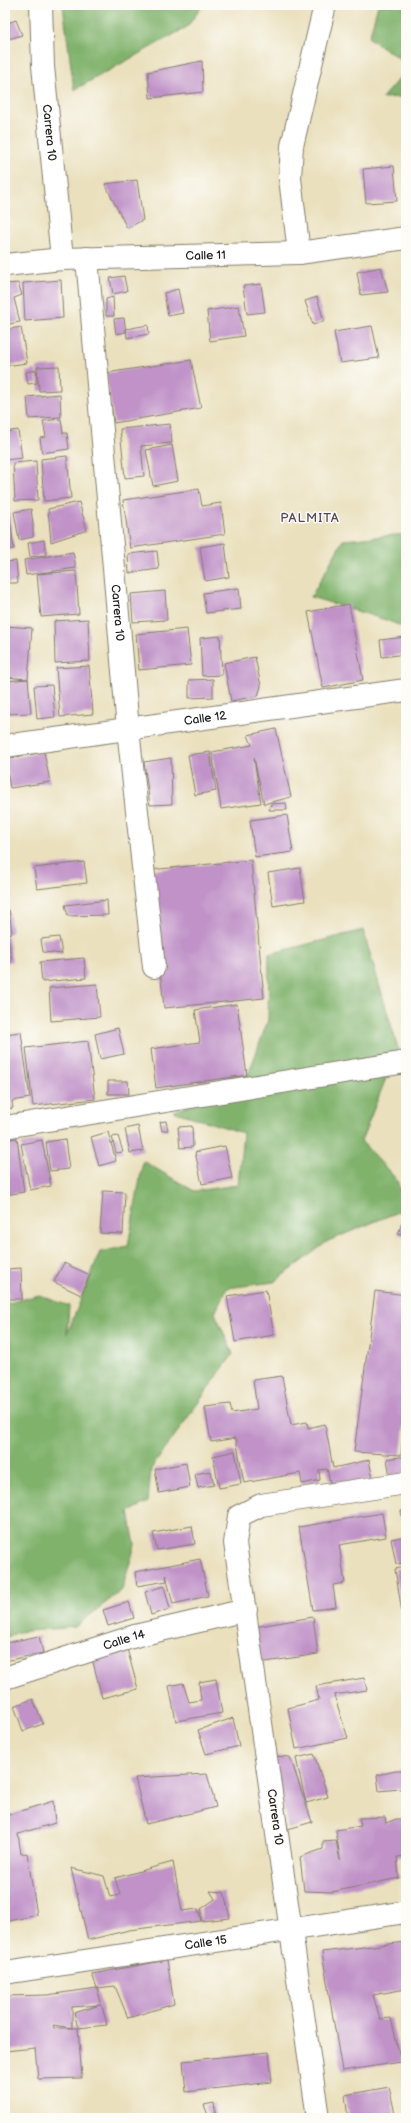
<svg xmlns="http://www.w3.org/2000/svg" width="411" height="2123" font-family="'Balsamiq Sans',sans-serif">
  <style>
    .forest { fill: #80b26c; stroke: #4e6744 }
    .building { fill: #c092c8 }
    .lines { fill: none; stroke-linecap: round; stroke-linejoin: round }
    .minor-casing { stroke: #837e6c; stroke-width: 24 }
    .minor { stroke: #fff; stroke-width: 22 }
    .labels { text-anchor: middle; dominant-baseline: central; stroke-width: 3; stroke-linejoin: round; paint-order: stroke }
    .street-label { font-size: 12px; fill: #1c1c1c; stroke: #fdfcf7 }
    .neighbourhood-label { font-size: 13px; letter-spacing: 1px; fill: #554558; stroke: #fdfcf7 }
  </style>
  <rect width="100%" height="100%" fill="#fdfcf7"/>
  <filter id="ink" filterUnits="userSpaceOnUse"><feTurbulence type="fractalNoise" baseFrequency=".025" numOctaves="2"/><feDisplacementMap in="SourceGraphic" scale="8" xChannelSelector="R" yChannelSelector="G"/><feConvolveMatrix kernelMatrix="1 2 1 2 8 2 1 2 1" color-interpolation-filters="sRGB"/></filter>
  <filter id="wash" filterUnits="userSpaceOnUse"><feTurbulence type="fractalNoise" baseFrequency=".012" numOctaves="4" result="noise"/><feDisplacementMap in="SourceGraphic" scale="16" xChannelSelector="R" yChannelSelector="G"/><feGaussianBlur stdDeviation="0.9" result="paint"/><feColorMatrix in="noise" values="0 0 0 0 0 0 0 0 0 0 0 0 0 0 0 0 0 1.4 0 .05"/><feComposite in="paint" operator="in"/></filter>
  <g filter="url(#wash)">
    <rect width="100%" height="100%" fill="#eae0bd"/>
    <path class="forest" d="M63,5H203L187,27L74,90Z
      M378,5H406V63L369,38Z
      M406,70V97L382,98Z
      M406,534V628L386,620L311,597L343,540Z
      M363,930L398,1048L361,1141L397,1180L405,1209L328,1241L274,1282L227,1288L215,1313L233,1354L151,1469L148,1502L129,1512L135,1545L122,1590L75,1627L18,1632L5,1638V1304L39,1295L69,1306L67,1334L100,1252L128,1246L143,1161L194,1191L238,1185L243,1133L173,1111L243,1089L268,1020L269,954Z"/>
    <g id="blocks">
      <path class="building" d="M16,20L22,35L5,40V24Z
        M202,61L203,92L150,98L148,72Z
        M394,166L397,201L366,203L363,169Z
        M137,180L143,220L127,228L105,184Z
        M381,267L388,292L361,295L357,272Z
        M124,276L127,291L113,294L110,278Z
        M61,280L63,318L25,321L23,283Z
        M18,283L22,295L14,298L20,322L5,325V284Z
        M261,284L265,312L247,314L243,286Z
        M178,289L183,313L168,316L164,293Z
        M113,297L114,316H106V299Z
        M317,297L324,321L313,325L305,301Z
        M239,306L244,336L210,341L207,311Z
        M124,318L126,332L116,334L114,319Z
        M148,325L149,334L127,338L126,329Z
        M372,326L379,358L340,363L334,332Z
        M21,327L27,363L5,366V330Z
        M191,360L201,408L114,423L106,373Z
        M59,366L60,390L39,391L37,367Z
        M36,370L37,383L28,384L26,372Z
        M60,394L61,417L29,419L27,397Z
        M61,419L63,433H67L69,449L42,453L40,438L46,437L43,421Z
        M170,424L172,443L141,446L144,476L125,478L120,429Z
        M18,430L22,458L5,460V432Z
        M172,445L178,481L153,486L146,450Z
        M67,456L71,498L44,501L41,459Z
        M36,461L38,500L15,501L13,463Z
        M199,489L202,506L221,503L225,534L130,548L123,500Z
        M79,502L87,530L51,542L48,509Z
        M31,509L33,524V537L19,540L14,512Z
        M5,511H9L14,549L5,550Z
        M44,540L46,555L30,557L28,543Z
        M225,543L229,577L205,581L200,547Z
        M157,551L159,569L129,573L128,554Z
        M73,552L76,568L26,575L24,560Z
        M16,561L18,583H5V562Z
        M76,571L79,614L41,617L37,574Z
        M239,588L241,609L206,613L203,593Z
        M165,591L167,620L133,622L131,594Z
        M349,604L363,680L323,688L308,612Z
        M88,619L90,661L55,663L54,621Z
        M5,626L32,628L28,679L5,677Z
        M187,629L191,665L139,670L136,634Z
        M220,636L222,675L202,676L200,638Z
        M406,637V654L382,657L380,640Z
        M255,657L261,686L258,696L231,701L224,663Z
        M89,666L93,714L60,717L56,668Z
        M28,679L31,713L5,714V681Z
        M213,679V697L189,698V680Z
        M52,685L55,717L37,719L34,686Z
        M276,729L291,797L264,804L254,758L261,803L221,809L212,752L252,745L248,735Z
        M44,752L50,782L10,788L5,759Z
        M210,752L216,791L195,795L188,755Z
        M171,758L172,804L150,805L144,762Z
        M286,803L287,810H269L271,804Z
        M287,815L293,852L255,857L250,820Z
        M251,860L264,998L164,1008L150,870Z
        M84,862L87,883L37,889L34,868Z
        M300,868L305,901L273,906L268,873Z
        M107,900L108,915L68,916L65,905Z
        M9,910L12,933L5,934V911Z
        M5,936H8L12,961L5,963Z
        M59,937L62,954L43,952L41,939Z
        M84,958L86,978L42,982L40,962Z
        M97,984L100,1017L51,1021L49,988Z
        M237,1004L247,1075L156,1088L151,1049L200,1042L195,1010Z
        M118,1028L124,1054L100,1059L95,1034Z
        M21,1032L30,1098L12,1101L13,1108L5,1110V1034Z
        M88,1041L95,1099L33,1106L26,1048Z
        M108,1081H128L129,1094H108Z
        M166,1121L168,1130L162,1131L160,1122Z
        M138,1126L143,1151L130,1153L125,1129Z
        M192,1126L193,1147L180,1148L178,1127Z
        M108,1132L116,1161L99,1166L91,1137Z
        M118,1136L123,1152L116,1153L112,1137Z
        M17,1138L24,1192L5,1195V1140Z
        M65,1139L69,1169L50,1171L46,1142Z
        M42,1140L51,1186L30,1190L21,1144Z
        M225,1146L232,1178L202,1184L195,1152Z
        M103,1191L125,1192L123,1234L100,1233Z
        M406,1211V1236L398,1234Z
        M64,1263L90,1275L81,1295L54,1282Z
        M21,1268L22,1299H8L7,1269Z
        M266,1290L274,1335L235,1342L227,1296Z
        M375,1291L406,1295V1408L401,1455L354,1452Z
        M282,1376L291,1425L307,1422L308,1428L325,1424L333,1468L369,1460L373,1479L331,1487L327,1469L319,1470L320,1480L302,1484L300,1473L244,1483L236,1438L211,1442L205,1407L230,1404L232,1413L257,1409L253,1380Z
        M235,1451L241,1484L219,1488L213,1456Z
        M406,1456V1474L390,1476L387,1459Z
        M186,1463L190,1487L159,1493L155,1469Z
        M211,1471L214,1485L198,1488L195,1474Z
        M406,1510V1536H405L401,1511Z
        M382,1513L386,1537L339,1545L345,1583L333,1585L336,1607L313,1610L299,1527Z
        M192,1526L195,1544L157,1550L153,1533Z
        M406,1536V1563L396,1564L391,1539Z
        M200,1559L208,1596L173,1604L166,1575L167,1581L137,1586L135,1572Z
        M406,1567V1631H405L395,1569Z
        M164,1586L170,1609L151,1615L145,1592Z
        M129,1602L134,1618L108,1626L103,1610Z
        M313,1617L318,1654L259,1663L254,1627Z
        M39,1636L43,1653L5,1661V1643Z
        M126,1645L138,1689L102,1698L91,1654Z
        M364,1678L367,1690L334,1695L348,1738L296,1749L288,1708L319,1700L316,1686Z
        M216,1679L222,1713L176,1721L169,1686L183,1683L189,1702L201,1700L199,1682Z
        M33,1699L43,1724L23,1731L14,1706Z
        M233,1718L239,1746L206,1754L198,1730Z
        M314,1754L328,1797L306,1803L296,1758Z
        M273,1756L290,1757L312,1822L288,1829Z
        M396,1771H406V1790L400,1789L379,1791L377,1775Z
        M207,1774L216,1807L146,1824L135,1778Z
        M53,1801L55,1823L18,1834L21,1854L27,1853L37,1915L5,1922V1816Z
        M385,1817L386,1823L396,1819H406V1856L397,1857L399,1878L332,1892L304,1891L300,1857L323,1849V1841L336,1840L340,1860L336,1830L361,1826L359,1818Z
        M173,1862L182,1911L198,1909L201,1921L129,1930L88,1940L71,1868L104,1876L110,1897L120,1895L115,1878Z
        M210,1891L224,1892L230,1918L201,1921V1909L215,1899Z
        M406,1942V1989L373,1995L380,2019L391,2018L401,2062L342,2071L322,1952Z
        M167,1960L174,2004L128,2018L115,1986L97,1988L92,1974Z
        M97,1988L107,2025L78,2028L74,2013L100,2005L72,2007V2028L53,2025L54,2028H78L82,2078L38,2079L35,2048L5,2051V1996L47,1995Z
        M269,2052L272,2082L186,2092L183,2061Z
        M389,2087L396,2118H348L345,2095Z
        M214,2103L216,2118H197L208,2115L204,2105Z"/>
    </g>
  </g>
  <g filter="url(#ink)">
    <use href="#blocks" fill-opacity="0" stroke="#837e6c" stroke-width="1"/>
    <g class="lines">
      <defs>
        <g id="minor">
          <path id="s1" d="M41,5L43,66L62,259"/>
          <path d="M299,253L290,178L292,146L325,5"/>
          <path id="s2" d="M87,258L128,729L154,967"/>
          <path id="s3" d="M5,265L62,259L299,253L406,238"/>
          <path id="s4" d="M5,746L406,690"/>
          <path d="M5,1127L406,1062"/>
          <path id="s5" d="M5,1678L135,1636L246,1610"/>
          <path id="s6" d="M5,1973L406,1912"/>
          <path d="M318,2118L235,1543L239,1516L261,1505L406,1483"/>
        </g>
      </defs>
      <use href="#minor" class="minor-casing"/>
      <use href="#minor" class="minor"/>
    </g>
  </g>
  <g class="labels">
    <g class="street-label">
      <text stroke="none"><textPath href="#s1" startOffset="128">Carrera 10</textPath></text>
      <text stroke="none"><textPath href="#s3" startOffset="201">Calle 11</textPath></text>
      <text stroke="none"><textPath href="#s2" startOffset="356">Carrera 10</textPath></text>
      <text stroke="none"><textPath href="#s4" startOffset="202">Calle 12</textPath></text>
      <text stroke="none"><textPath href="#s5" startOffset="125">Calle 14</textPath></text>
      <text transform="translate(275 1817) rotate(82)">Carrera 10</text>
      <text stroke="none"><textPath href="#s6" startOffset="203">Calle 15</textPath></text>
    </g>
    <g class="neighbourhood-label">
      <text x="310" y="518">PALMITA</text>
    </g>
  </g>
  <rect width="411" height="2123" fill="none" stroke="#fdfcf7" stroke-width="20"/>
</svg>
